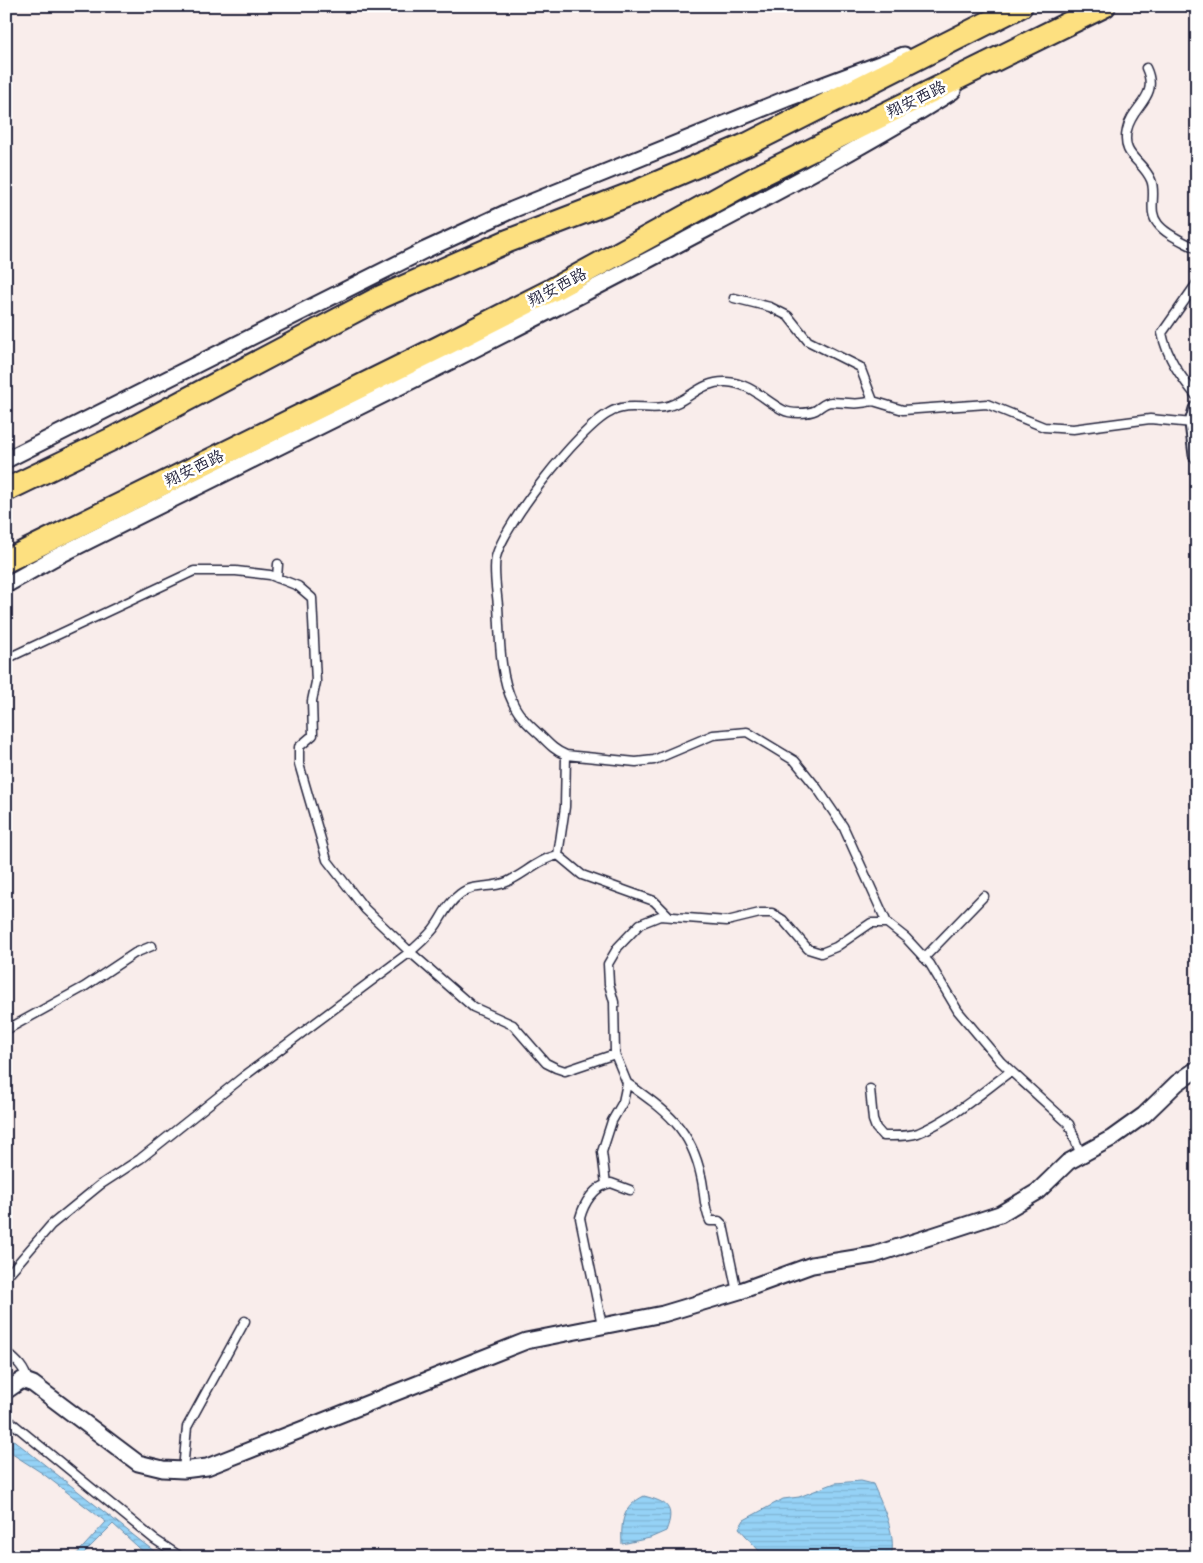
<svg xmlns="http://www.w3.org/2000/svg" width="1203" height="1563" font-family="Sriracha,'LXGW WenKai TC',sans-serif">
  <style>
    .water { fill: url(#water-rules); stroke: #678cab }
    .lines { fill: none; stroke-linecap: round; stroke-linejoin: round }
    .lane-casing { stroke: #22223b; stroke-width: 11 }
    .street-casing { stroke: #22223b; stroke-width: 19 }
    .primary-casing { stroke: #22223b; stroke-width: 26 }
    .lane { stroke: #fff; stroke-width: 8 }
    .street { stroke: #fff; stroke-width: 15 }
    .primary { stroke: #fde080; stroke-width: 22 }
    .labels { text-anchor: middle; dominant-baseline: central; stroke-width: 5; stroke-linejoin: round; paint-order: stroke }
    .street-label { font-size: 16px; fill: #22223b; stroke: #fff }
  </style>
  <defs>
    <pattern id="water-rules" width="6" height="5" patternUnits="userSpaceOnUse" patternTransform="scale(1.25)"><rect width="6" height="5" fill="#95d2f6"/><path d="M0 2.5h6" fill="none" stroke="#80b4d4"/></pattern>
  </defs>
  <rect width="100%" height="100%" fill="#f9edeb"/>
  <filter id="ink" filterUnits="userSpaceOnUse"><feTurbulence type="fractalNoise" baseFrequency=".02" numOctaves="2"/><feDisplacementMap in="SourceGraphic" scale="10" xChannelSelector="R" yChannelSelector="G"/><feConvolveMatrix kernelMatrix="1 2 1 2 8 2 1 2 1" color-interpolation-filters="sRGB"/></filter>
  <g filter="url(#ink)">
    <path class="water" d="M6,1434L142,1542L162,1557H149L113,1524L80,1557H74L106,1522L42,1473L6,1450Z
      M861,1481L873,1484C882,1505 897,1534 891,1557H771L761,1553L739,1528L744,1520L783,1499L799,1497L835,1483Z
      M644,1496C666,1502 676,1506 666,1531L650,1538L622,1544C621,1522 622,1507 644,1496Z"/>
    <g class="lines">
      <defs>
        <path id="lane" d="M1146,68C1160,98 1132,105 1127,130C1121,157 1142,159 1151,180C1157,194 1147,211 1158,224C1166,235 1185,242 1197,249
          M1197,283L1162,333C1167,358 1181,377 1197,397
          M734,298L770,307L788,316L808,341L860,367L873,401L903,410L987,404L1044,427L1073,429L1150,419L1193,423
          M873,401C858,405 847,403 832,402C825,402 822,406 816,410C808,414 790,414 783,410C763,399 750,383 726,382C699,381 688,403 664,407C645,410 627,402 609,413C579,429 504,524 496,557C493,572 497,592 498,606C500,637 499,675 513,703C519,716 530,726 540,735C548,743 555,751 566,755L636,762L654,760L713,735L747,732L795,761L817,788L843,826L887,923
          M277,578L278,564
          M6,659L194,571H236L270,575L298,586L312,598L316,682L312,701L313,735L299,747V764L327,860L365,909L410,952L473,1007L513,1025L546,1063L556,1068L565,1071L615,1054
          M558,855L565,807L566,755
          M924,958L984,896
          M6,1030L84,987L135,953L152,946
          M627,1083C665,1110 691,1128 701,1176C705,1191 703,1206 710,1221H719L723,1225L737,1292
          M870,1089L873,1120L876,1128L883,1136C894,1136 907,1137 918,1133C952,1119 982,1092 1011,1071
          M606,1184L602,1152L612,1121L623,1102L627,1083L615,1054L614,1002L609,984L608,964L618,947L640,924L660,916L727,921L760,913H772L783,920L808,949L821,953L836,947L871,923H887L906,938L930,964L958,1011L1001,1062L1069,1124L1081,1155
          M6,1277L51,1225L100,1185L140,1159L243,1077L410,952C420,943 430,935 437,924C444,913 449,902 460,894C472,884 490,888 504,883C523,876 536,860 558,855L582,875L654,901L669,916
          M602,1325L580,1218C584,1203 594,1186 611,1183L630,1190
          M6,1352C17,1361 25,1368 28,1382
          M6,1418L154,1539L181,1557
          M183,1470L187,1427L245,1321"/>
        <path id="street" d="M1197,409L1193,423L1197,455
          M6,460L425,250L512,210L786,99L904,55
          M6,585L54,558C264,453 475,352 682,242C773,194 866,146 953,91
          M6,1391L22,1380L33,1384L138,1463L163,1469L183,1470L207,1467L526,1341L663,1314L743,1290L812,1265L874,1255L1000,1214L1037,1192L1068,1162L1112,1138L1144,1115L1177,1083L1197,1069"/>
        <path id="primary" d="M6,490L112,439L381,297L508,241L636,192L748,144L1021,6
          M6,561L440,347L552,290L759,176L1104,6"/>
      </defs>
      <use href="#lane" class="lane-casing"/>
      <use href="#street" class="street-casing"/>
      <use href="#primary" class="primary-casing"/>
      <use href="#lane" class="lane"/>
      <use href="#street" class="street"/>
      <use href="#primary" class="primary"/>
    </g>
  </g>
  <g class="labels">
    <g class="street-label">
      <text transform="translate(916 99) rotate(-26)">翔安西路</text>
      <text transform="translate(557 287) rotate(-28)">翔安西路</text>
      <text transform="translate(194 468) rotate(-26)">翔安西路</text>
    </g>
  </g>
  <rect width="1203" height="1563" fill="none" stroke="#fff" stroke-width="25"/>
  <rect x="12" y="12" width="1178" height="1538" fill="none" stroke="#22223b" stroke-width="2" filter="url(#ink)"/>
</svg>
